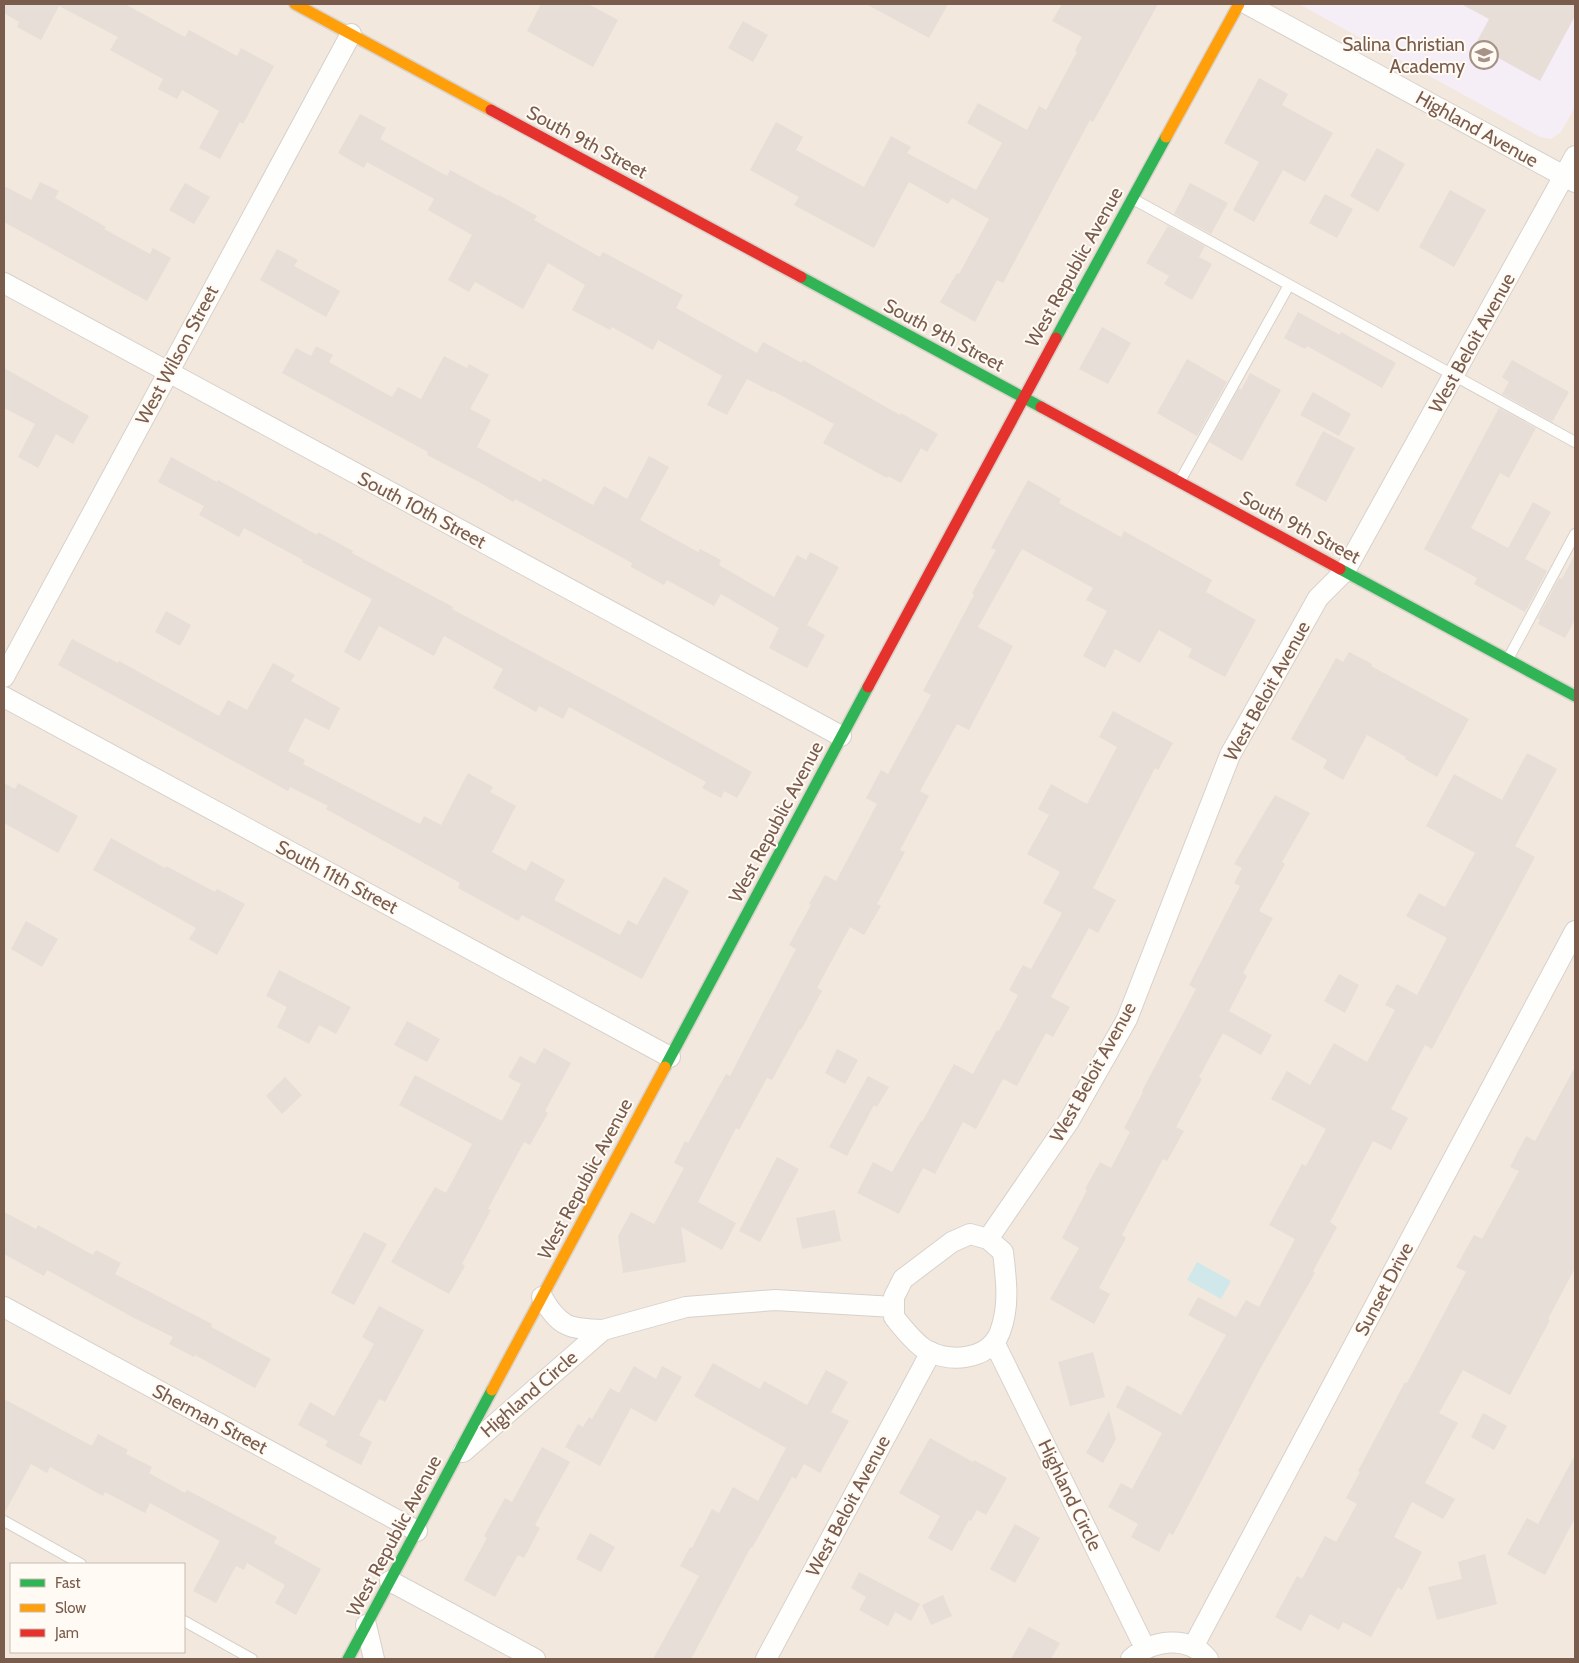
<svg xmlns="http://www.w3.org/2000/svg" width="1579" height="1663" font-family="Cabin,sans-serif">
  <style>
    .residential { fill: #f2e8de; fill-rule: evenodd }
    .education { fill: #f6eef6 }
    .water { fill: #d0e8ea }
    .building { fill: #e6ded7 }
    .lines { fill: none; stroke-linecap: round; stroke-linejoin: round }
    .lane-casing { stroke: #d7d1cb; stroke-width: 12 }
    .street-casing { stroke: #d7d1cb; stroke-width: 22 }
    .fast-casing { stroke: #d9d2cb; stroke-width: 14 }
    .slow-casing { stroke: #d9d2cb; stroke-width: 14 }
    .jam-casing { stroke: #d9d2cb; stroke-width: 14 }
    .lane { stroke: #fefefd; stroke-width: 10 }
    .street { stroke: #fefefd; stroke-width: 20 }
    .fast { stroke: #30b455; stroke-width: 11 }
    .slow { stroke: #ff9f0a; stroke-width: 11 }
    .jam { stroke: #e5322d; stroke-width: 11 }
    .labels { text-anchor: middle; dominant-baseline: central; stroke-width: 4; stroke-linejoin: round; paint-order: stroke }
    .poi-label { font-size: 19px; fill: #7a5c4d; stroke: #fffaf3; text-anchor: end }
    .street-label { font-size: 19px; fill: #7a5c4d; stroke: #fffaf3 }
  </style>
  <rect width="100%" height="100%" fill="#f9f5f0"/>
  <path class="residential" d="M4,4H1575V1659H4ZM11,1564H184V1652H11Z"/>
  <path class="education" d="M1299,4H1575V107L1561,132L1551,139L1540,137Z"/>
  <path class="water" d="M1197,1262L1231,1281L1221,1299L1187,1280Z"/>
  <path class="building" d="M4,4H125L185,37L189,30L237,56L241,48L274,66L243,124L240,122L220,159L199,148L219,111L182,90L177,99L158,89L163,79L110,50L118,37L59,6L41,40L17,27L19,22L4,13Z
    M541,4H588L618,20L593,67L527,31Z
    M866,4H948L929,38Z
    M1062,4H1158L1093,122L1090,120L1003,283L997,280L975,322L940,302L957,273L959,274L989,219L952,198L948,204L909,182L874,248L794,205L799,197L750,170L776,122L803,137L796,150L864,187L891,136L911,147L907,153L976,190L1002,143L967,123L978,103L1027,130L1039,106L1046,110L1077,52L1075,50L1082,37L1052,21Z
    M1461,4H1575V16L1540,81L1475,45L1489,19Z
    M743,21L768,35L753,62L728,48Z
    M1259,78L1288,94L1282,105L1333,133L1305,182L1283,170L1254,222L1233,210L1259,162L1224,143Z
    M360,114L386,128L380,139L447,176L450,170L498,196L499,195L537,216L534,220L600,257L603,252L683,295L676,308L757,353L763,342L802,363L803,360L900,415L901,413L938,434L927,452L921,448L901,483L888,476L887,478L823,443L834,424L773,391L772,392L747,379L727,415L707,405L722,376L658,340L653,350L612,327L610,330L572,310L585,285L548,263L523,309L475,282L469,292L448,280L472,235L428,210L434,199L367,162L364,168L338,153Z
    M1377,148L1405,164L1378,212L1350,196Z
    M40,182L59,191L55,198L106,227L104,229L150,254L153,248L171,258L147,301L4,222V186L31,200Z
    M185,183L210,197L194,224L169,210Z
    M1190,183L1228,203L1211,234L1174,214Z
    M1450,190L1486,210L1454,267L1419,247Z
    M1325,194L1353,209L1337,238L1309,223Z
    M1168,226L1205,246L1199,257L1212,264L1192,300L1164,284L1169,276L1146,263Z
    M277,249L298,260L294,266L340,291L326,317L260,280Z
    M1298,312L1340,335L1341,332L1396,363L1382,388L1307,346L1305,349L1284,338Z
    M1102,327L1131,343L1108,384L1079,369Z
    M316,346L333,355L329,362L392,397L398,387L421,399L444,356L467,368L469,364L489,375L470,409L491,420L477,447L541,482L543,478L593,505L604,486L627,499L649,456L669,467L640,520L698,552L700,549L721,560L719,565L774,597L797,555L806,560L810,552L839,567L807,625L825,635L807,668L769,648L779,628L721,594L714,606L667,580L664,585L631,567L632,563L515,499L513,502L483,484L427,455L428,452L282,373L296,348L311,356Z
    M1187,359L1227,382L1197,436L1157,413Z
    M1512,360L1569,392L1552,422L1502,394L1509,382L1502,377Z
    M4,368L89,416L73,444L56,434L38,468L18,457L35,424L4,408Z
    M1250,373L1281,390L1242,461L1209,442L1239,388L1241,390Z
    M1313,392L1351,414L1339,436L1300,415Z
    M1499,408L1536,428L1509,478L1500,473L1471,528L1508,548L1533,502L1551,512L1525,559L1547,571L1525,612L1474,584L1477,578L1424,549Z
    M1323,431L1355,448L1326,502L1295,485Z
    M171,457L217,482L218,480L317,535L318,532L353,551L352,553L453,607L452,609L626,702L752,772L737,798L724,791L721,798L702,788L706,782L569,707L563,719L539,706L536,712L493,688L503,669L444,636L434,656L379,626L360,661L344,652L372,599L302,562L303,560L244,528L239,537L199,515L204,506L158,482Z
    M1028,480L1061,499L1059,503L1121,537L1124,531L1212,580L1206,592L1256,620L1225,677L1188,657L1192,649L1159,630L1140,663L1115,649L1105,668L1083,656L1107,611L1086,600L1093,588L1022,549L978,627L1013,646L969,730L957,724L920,791L929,796L900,850L905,852L877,904L881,906L864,935L850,927L817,988L822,991L801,1030L800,1029L772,1080L767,1078L739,1130L736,1128L698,1202L736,1223L722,1250L681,1227L686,1262L623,1273L618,1236L631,1212L654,1224L684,1168L674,1163L685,1141L688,1143L726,1074L730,1076L764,1010L796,949L789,945L811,905L809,904L825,875L836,881L877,804L866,798L881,770L888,774L931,695L923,691L974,595L972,593L996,550L991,548Z
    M1575,554V620L1565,638L1538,624L1540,620L1538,618L1559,578L1562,579Z
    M166,611L191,625L180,646L155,632Z
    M72,639L118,663L119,661L219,716L228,700L247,710L273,663L295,675L291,681L340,708L329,730L305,718L288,751L305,760L303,764L420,824L424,816L441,825L468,773L493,787L490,792L516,806L492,852L526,871L531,861L565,880L554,900L620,935L628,920L637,925L664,877L689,891L642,979L522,915L518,921L458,888L460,883L326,809L328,806L290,787L288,791L58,665Z
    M1349,652L1372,664L1371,666L1469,719L1437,777L1405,759L1406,757L1367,735L1343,780L1323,768L1327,760L1291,739L1336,658L1343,662Z
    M1113,711L1173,743L1158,770L1155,768L1093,888L1116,900L1098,933L1089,928L1051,997L1070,1007L1053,1037L1046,1033L1017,1086L1003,1079L976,1129L963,1122L935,1174L923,1168L899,1214L857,1193L873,1162L892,1172L921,1121L922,1122L954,1064L973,1074L997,1030L999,1031L1018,995L1009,990L1023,965L1031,969L1062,913L1043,903L1060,872L1027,854L1049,815L1038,809L1051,784L1087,804L1117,747L1099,737Z
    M1527,753L1557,769L1515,846L1535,857L1432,1049L1425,1045L1391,1109L1408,1118L1391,1150L1373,1141L1330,1222L1337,1227L1313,1271L1315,1273L1260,1369L1173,1535L1169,1533L1159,1552L1131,1537L1138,1524L1108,1507L1121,1483L1132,1489L1162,1433L1116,1407L1127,1385L1181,1415L1226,1335L1188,1315L1198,1297L1236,1317L1246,1300L1259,1307L1295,1239L1269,1225L1302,1164L1306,1166L1326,1129L1271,1099L1287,1071L1310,1085L1334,1043L1367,1062L1395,1010L1385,1005L1397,984L1417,995L1447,938L1406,916L1419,893L1445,907L1475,853L1426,826L1454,774L1502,800Z
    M4,783L15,789L18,783L78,816L58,853L4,823Z
    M1275,795L1310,813L1282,862L1285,864L1259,911L1273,918L1243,973L1247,976L1229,1011L1272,1035L1261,1055L1223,1033L1199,1077L1202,1079L1176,1127L1184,1131L1167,1161L1163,1159L1122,1235L1126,1238L1099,1288L1110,1294L1094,1324L1050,1299L1079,1248L1062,1238L1087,1190L1085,1189L1100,1162L1111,1168L1130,1132L1124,1128L1143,1092L1142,1091L1196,989L1189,985L1240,886L1234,883L1242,868L1234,864Z
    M111,838L165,868L166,866L215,892L217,889L245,904L217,955L189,939L196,928L93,870Z
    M26,921L58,939L42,967L11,949Z
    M279,970L351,1007L336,1034L319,1025L309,1044L277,1027L287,1007L266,996Z
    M1339,974L1359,985L1345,1013L1324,1001Z
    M407,1021L440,1039L427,1062L394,1045Z
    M544,1048L571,1063L545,1111L548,1113L530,1145L524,1142L488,1209L491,1210L462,1264L465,1266L449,1294L391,1262L435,1187L446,1193L472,1144L399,1105L415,1075L502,1121L521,1084L508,1077L520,1056L535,1064Z
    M837,1049L858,1060L845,1084L825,1073Z
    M1575,1067V1268L1548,1319L1550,1320L1510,1395L1463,1370L1439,1413L1458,1423L1425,1483L1455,1499L1443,1519L1412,1502L1394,1537L1422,1552L1402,1590L1398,1587L1371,1637L1343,1622L1339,1630L1310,1614L1301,1631L1275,1617L1297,1576L1302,1579L1325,1536L1336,1542L1357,1504L1346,1498L1360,1472L1358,1471L1405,1382L1407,1383L1466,1272L1456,1267L1474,1235L1482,1239L1519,1171L1510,1167L1526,1136L1535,1141Z
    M868,1076L889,1087L877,1107L874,1105L847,1156L829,1147Z
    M285,1077L302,1095L282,1114L266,1096Z
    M777,1157L799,1169L760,1242L739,1231Z
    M835,1210L841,1241L802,1249L796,1218Z
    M4,1212L36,1229L38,1225L93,1255L96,1250L121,1263L115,1274L212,1324L211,1327L271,1359L255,1388L195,1355L194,1357L169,1344L173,1337L136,1319L47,1270L44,1276L4,1254Z
    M364,1232L387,1244L354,1305L331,1293Z
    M379,1306L424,1330L385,1402L379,1399L359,1435L372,1442L361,1465L325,1446L328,1441L298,1425L310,1402L334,1416L374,1344L362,1337Z
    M1093,1352L1105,1397L1070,1406L1058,1362Z
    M713,1363L760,1389L764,1381L807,1405L826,1370L848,1382L831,1412L849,1421L820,1473L804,1464L796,1479L792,1477L752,1548L751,1547L691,1659H653L699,1576L680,1566L690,1547L692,1548L712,1509L719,1513L733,1487L758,1501L786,1448L694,1396Z
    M634,1366L656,1379L662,1366L682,1377L656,1422L631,1408L600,1466L565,1447L578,1424L583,1427L589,1417L592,1419L610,1388L619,1393Z
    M4,1399L92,1446L98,1434L128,1450L126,1454L152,1467L149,1473L185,1493L187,1490L277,1537L274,1543L321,1569L296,1615L275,1603L285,1585L247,1563L244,1570L236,1566L216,1603L193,1591L220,1541L150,1503L145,1513L105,1492L103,1496L50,1467L47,1473L31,1464L4,1514Z
    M1109,1411L1116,1439L1103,1463L1086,1453Z
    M1483,1413L1507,1426L1494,1450L1471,1437Z
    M930,1438L973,1462L974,1460L1007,1478L986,1515L977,1510L971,1521L969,1520L952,1551L928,1538L940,1516L899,1493Z
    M542,1447L570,1462L535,1525L540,1528L524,1558L518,1555L495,1597L464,1580L487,1538L484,1536L505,1498L512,1502Z
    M1575,1455V1518L1545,1575L1507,1554L1527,1518L1538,1524Z
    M1015,1524L1040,1538L1015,1583L990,1569Z
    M590,1533L615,1547L601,1572L576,1559Z
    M1485,1554L1497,1604L1437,1620L1428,1587L1462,1579L1458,1562Z
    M859,1572L920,1604L911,1621L895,1612L888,1626L859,1610L866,1597L851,1588Z
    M943,1595L952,1616L931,1625L922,1605Z
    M1029,1627L1060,1643L1051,1659H1011Z"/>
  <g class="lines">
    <defs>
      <path id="lane" d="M1133,199L1575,442
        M1180,481L1289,285
        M1508,659L1575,534
        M4,1521L81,1564
        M184,1621L252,1659"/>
      <path id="street" d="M1247,4L1575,182
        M4,283L841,736
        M4,677L351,34
        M4,697L670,1057
        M970,1234L988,1239L1003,1252C1006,1278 1010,1306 1000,1332C989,1361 946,1364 923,1348C912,1340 903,1328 894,1317V1297L903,1279L952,1242Z
        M988,1239L1069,1121L1127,1019L1230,755L1318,598L1345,571L1575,156
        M542,1297C559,1327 569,1329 603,1330
        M4,1307L417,1531
        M994,1342L1145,1648
        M463,1452L603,1330L686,1307L775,1300L894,1307
        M390,1581L535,1659
        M366,1625L374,1659
        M1193,1647L1575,931
        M766,1659L931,1352
        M1131,1659C1152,1640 1188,1634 1208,1659"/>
      <path id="fast" d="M801,277L1041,407
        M1056,338L1166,137
        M1340,569L1575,696
        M665,1067L868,687
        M348,1659L492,1390"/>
      <path id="slow" d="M295,4L491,110
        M1166,137L1239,4
        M492,1390L665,1067"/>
      <path id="jam" d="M491,110L801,277
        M1041,407L1340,569
        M868,687L1056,338"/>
    </defs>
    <use href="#lane" class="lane-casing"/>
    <use href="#street" class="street-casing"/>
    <use href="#fast" class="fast-casing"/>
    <use href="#slow" class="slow-casing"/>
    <use href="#jam" class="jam-casing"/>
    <use href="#lane" class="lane"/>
    <use href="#street" class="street"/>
    <use href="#fast" class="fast"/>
    <use href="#slow" class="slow"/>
    <use href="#jam" class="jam"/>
  </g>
  <defs>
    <symbol id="school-ring" viewBox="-11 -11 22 22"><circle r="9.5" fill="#fffaf3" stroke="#a69286" stroke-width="1.5"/><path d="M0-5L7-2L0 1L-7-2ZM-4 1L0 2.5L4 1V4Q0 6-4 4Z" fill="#a69286"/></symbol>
  </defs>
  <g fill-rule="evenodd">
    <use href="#school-ring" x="1468" y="39" width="32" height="32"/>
  </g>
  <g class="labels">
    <g class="poi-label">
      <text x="1465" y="44">Salina Christian<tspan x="1465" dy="22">Academy</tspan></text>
    </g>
    <g class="street-label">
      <text transform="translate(1477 129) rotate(29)">Highland Avenue</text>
      <text transform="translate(587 142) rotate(28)">South 9th Street</text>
      <text transform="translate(1074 267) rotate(-61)">West Republic Avenue</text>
      <text transform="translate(944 335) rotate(28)">South 9th Street</text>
      <text transform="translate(1472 343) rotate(-61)">West Beloit Avenue</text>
      <text transform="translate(177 355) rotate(-62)">West Wilson Street</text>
      <text transform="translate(422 510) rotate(28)">South 10th Street</text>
      <text transform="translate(1300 527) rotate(28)">South 9th Street</text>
      <text transform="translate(1267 691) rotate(-61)">West Beloit Avenue</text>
      <text transform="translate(776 822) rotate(-62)">West Republic Avenue</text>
      <text transform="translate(337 877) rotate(28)">South 11th Street</text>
      <text transform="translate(1093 1072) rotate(-61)">West Beloit Avenue</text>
      <text transform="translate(585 1179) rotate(-62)">West Republic Avenue</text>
      <text transform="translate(1384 1289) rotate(-62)">Sunset Drive</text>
      <text transform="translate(529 1394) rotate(-41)">Highland Circle</text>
      <text transform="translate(210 1419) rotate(28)">Sherman Street</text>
      <text transform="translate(1070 1495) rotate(64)">Highland Circle</text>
      <text transform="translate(848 1506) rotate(-62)">West Beloit Avenue</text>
      <text transform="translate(394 1536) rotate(-62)">West Republic Avenue</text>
    </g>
  </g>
  <rect width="1579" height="1663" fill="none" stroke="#7a5c4d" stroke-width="10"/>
  <rect x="10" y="1563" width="175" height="90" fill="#fffaf3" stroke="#cabbb1"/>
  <rect x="20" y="1579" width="25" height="8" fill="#30b455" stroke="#cabbb1"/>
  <text x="55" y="1588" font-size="15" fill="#7a5c4d">Fast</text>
  <rect x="20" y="1604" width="25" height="8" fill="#ff9f0a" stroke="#cabbb1"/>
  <text x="55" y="1613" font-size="15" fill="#7a5c4d">Slow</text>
  <rect x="20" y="1629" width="25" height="8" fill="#e5322d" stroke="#cabbb1"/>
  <text x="55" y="1638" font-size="15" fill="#7a5c4d">Jam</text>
</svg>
